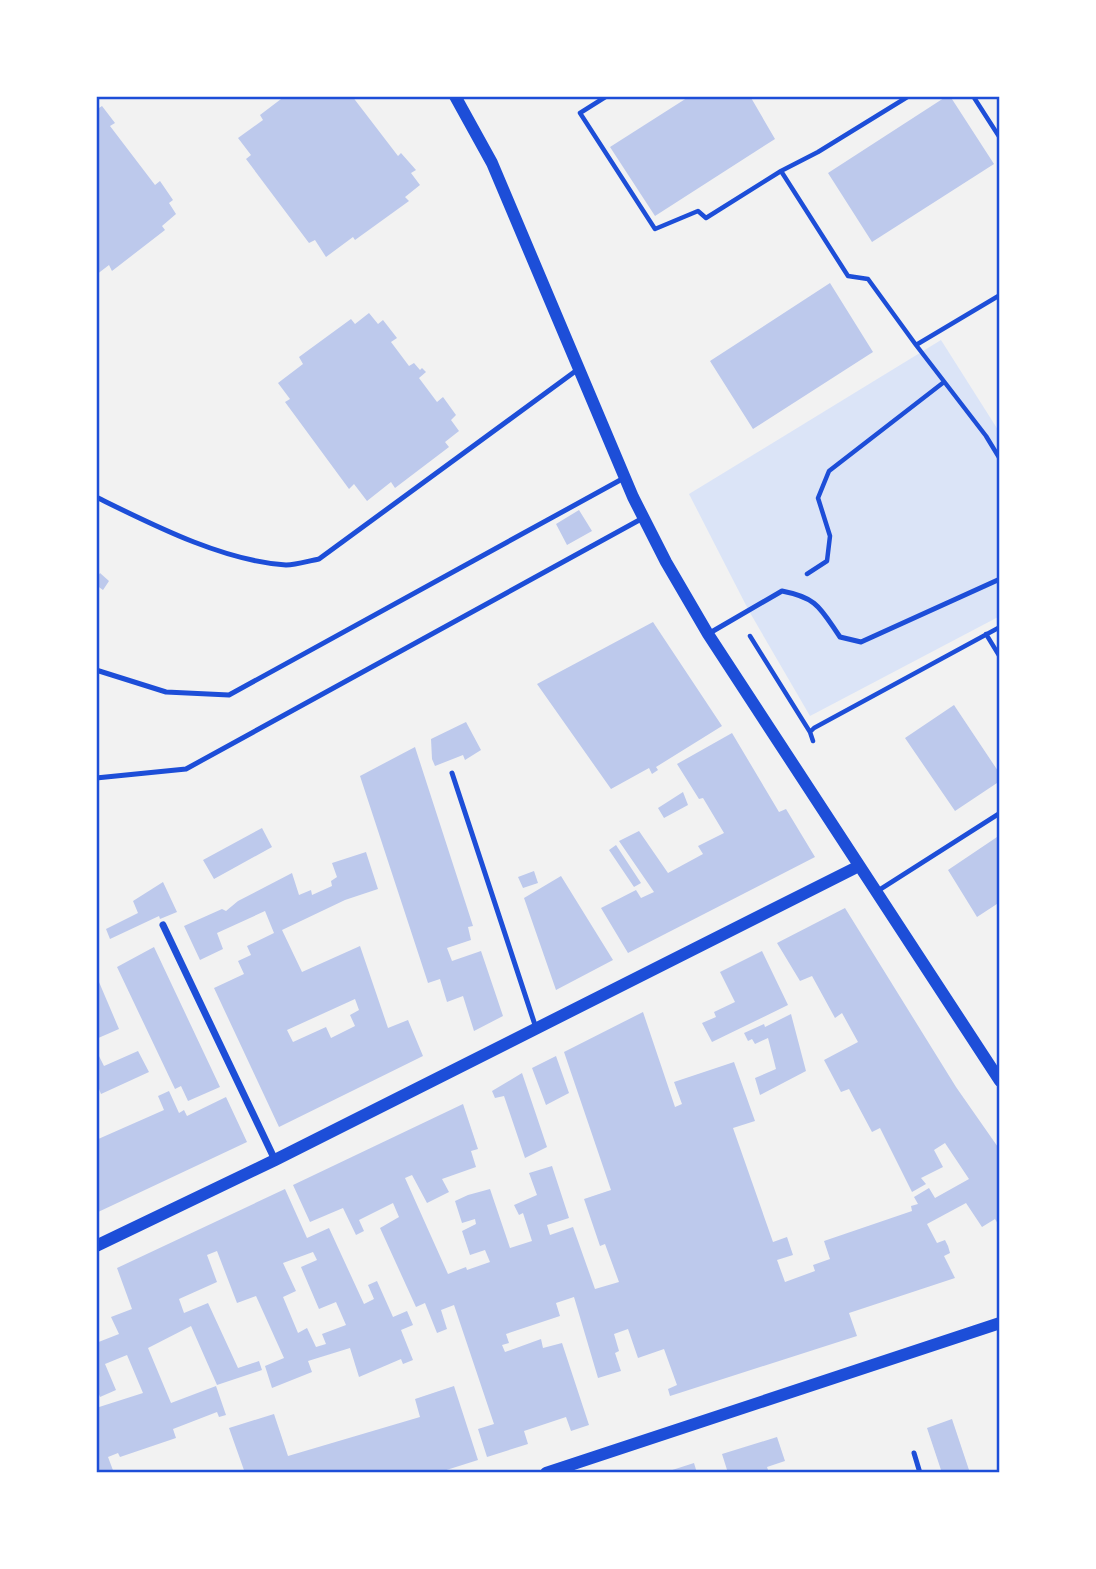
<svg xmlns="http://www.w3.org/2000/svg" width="1096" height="1569" font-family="'Varela Round',sans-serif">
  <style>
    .green { fill: #dbe4f7 }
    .building { fill: #bdc9ec; fill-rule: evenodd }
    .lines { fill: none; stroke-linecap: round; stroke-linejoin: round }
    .path { stroke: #1d4ed8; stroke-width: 4.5 }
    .service { stroke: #1d4ed8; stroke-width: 5 }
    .minor { stroke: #1d4ed8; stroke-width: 7 }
    .tertiary { stroke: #1d4ed8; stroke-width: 12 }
    .neatline { fill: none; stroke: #1d4ed8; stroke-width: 2.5 }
  </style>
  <rect width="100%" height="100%" fill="#f2f2f2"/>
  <path class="green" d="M941,340L1000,433V616L810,716L749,611L689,494Z"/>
  <path class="building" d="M285,96H352L398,156L401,153L416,170L411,173L420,185L405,197L409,201L355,240L353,237L326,257L315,240L309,243L246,159L251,155L238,138L263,120L260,115Z
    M690,96H750L775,139L655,216L610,147Z
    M947,96H950L994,164L872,242L828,173Z
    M102,106L115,123L110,126L155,185L160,181L173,200L169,203L176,214L162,226L165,230L112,271L109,265L96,275V110Z
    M830,283L873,352L753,429L710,361Z
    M369,313L378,324L383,320L397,338L391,342L409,366L414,363L420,370L422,368L426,372L419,378L437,402L443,397L456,415L451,420L459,431L445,442L449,447L395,488L391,482L367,501L354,484L349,489L285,402L290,399L278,383L303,364L299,357L351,319L355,324Z
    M579,510L592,531L567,545L556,524Z
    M100,573L109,581L103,590L96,585V579Z
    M653,622L722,726L656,767L658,770L652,774L649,768L611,789L537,684Z
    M954,705L1000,774V781L955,811L905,738Z
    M466,722L481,750L465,760L463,755L435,766L432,759L431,739Z
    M732,733L779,812L786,809L815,857L628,953L601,908L636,890L641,898L654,892L619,841L639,831L668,873L703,854L698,846L724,833L703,798L699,799L677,764Z
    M415,747L473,926L468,927L471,940L447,948L452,961L481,951L503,1016L474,1031L463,996L447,1002L440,979L428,983L360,776Z
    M683,792L688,805L664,818L658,808Z
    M262,828L272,847L214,879L203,860Z
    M1000,835V902L977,917L948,870Z
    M616,845L641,883L634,887L609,850Z
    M366,852L378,889L345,900L282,930L302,972L360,946L388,1028L408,1020L423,1056L279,1127L214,988L244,974L238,961L251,955L247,946L274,933L265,911L217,933L223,949L200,960L184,926L222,909L226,911L238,901L292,873L299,895L311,890L312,895L332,886L331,881L337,877L332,863ZM355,999L359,1010L350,1015L355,1026L331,1038L326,1027L293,1042L287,1030Z
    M534,871L538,883L523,888L518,877Z
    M561,876L613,960L556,990L524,898Z
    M163,882L177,912L160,919L159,916L110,939L106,929L138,913L133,901Z
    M845,908L956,1087L1000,1150V1227L995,1219L982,1227L966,1203L927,1224L937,1243L945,1240L948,1246L950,1253L944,1256L955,1278L849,1313L857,1336L670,1396L668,1389L677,1385L664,1349L638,1358L628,1329L614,1334L619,1351L615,1353L621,1371L598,1378L574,1297L556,1303L560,1316L506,1334L509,1343L502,1345L505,1352L541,1339L543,1348L562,1343L589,1425L571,1431L566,1417L524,1431L528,1444L487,1457L478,1429L494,1424L454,1305L441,1310L447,1329L437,1333L425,1303L416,1307L380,1228L399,1217L393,1203L359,1220L364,1231L356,1235L343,1208L310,1222L293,1185L463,1104L478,1149L471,1151L476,1167L442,1179L449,1192L427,1203L412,1175L405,1178L448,1274L466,1267L467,1270L490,1262L485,1250L470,1255L462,1231L476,1224L475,1219L462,1223L455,1201L468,1195L490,1189L510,1248L532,1241L523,1213L519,1215L514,1205L537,1195L529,1173L552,1166L569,1218L547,1225L550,1235L573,1227L595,1289L619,1282L605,1244L600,1246L584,1199L611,1190L564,1052L643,1012L675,1107L682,1104L674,1082L734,1062L755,1121L733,1128L773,1242L787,1237L793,1255L777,1260L785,1282L815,1271L813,1265L830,1259L824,1241L912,1211L911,1206L918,1204L914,1197L929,1188L935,1198L969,1179L945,1143L934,1150L943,1167L921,1178L926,1184L912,1192L880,1128L872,1132L849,1089L841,1092L824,1060L858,1042L842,1013L835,1018L812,976L800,981L777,943Z
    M154,947L220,1087L188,1101L181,1086L175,1089L117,967Z
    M762,951L788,1005L712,1042L702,1023L716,1017L714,1012L735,1002L720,972Z
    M96,975L119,1029L96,1039Z
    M791,1014L806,1071L760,1095L755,1078L776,1069L774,1061L768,1038L755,1044L752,1039L748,1041L744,1033L764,1024L765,1027Z
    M138,1051L149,1072L101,1094L99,1089L96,1090V1055L98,1054L104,1066Z
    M556,1056L569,1093L546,1105L532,1068Z
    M522,1073L547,1147L525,1158L504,1096L495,1098L492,1091Z
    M169,1091L179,1113L184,1110L187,1116L226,1097L247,1142L96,1213V1140L164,1110L158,1096Z
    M285,1189L307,1238L329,1228L364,1304L374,1299L368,1285L377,1281L393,1317L407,1311L413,1325L401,1330L413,1360L403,1364L401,1359L359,1377L350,1348L308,1361L312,1372L272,1388L265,1366L284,1358L256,1296L237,1303L217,1251L207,1255L217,1282L179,1299L184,1313L208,1303L238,1368L259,1361L262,1370L217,1385L191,1326L148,1348L171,1403L216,1386L226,1415L219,1417L217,1412L173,1429L176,1438L120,1457L118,1453L108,1457L114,1473H96V1408L143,1393L127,1355L105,1364L116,1390L100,1397L96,1387V1343L119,1334L111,1317L132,1309L117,1268ZM313,1252L317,1260L301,1267L319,1309L336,1302L346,1325L322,1334L326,1344L316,1347L307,1328L298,1333L283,1297L296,1291L283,1263Z
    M454,1386L478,1460L437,1473H245L229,1428L274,1414L288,1456L420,1417L415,1399Z
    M952,1419L970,1473H942L927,1428Z
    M777,1437L785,1461L767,1467L769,1473H728L722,1454Z
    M694,1463L697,1473H666V1472Z"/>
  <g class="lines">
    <path class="path" d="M607,96L580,113L655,229L698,211L706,218L781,171L848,276L868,279L916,345
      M973,96L1000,138
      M781,171L818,152L909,96
      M1000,295L916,345L986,436L1000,459
      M807,574L827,561L830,536L818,498L829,471L944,382
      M986,634L1000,657
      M750,636L810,732
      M813,741L810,732L814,728L1000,627"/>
    <path class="service" d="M96,497C153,525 223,561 286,565C297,565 308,561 319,559L577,370
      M708,634L782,591C818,598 820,608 840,637L861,642L1000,579
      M96,670L166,692L229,695L624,478
      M452,773L536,1028
      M96,778L186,769L643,518
      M876,892L1000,813
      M914,1453L920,1473"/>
    <path class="minor" d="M163,925L275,1160"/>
    <path class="tertiary" d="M455,96L492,163L633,497L666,562L708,634L1000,1081
      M96,1246L275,1160L859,866
      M546,1473L1000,1323"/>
  </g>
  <rect width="1096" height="1569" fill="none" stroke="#ffffff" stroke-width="196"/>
  <rect x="98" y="98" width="900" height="1373" class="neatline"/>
</svg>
